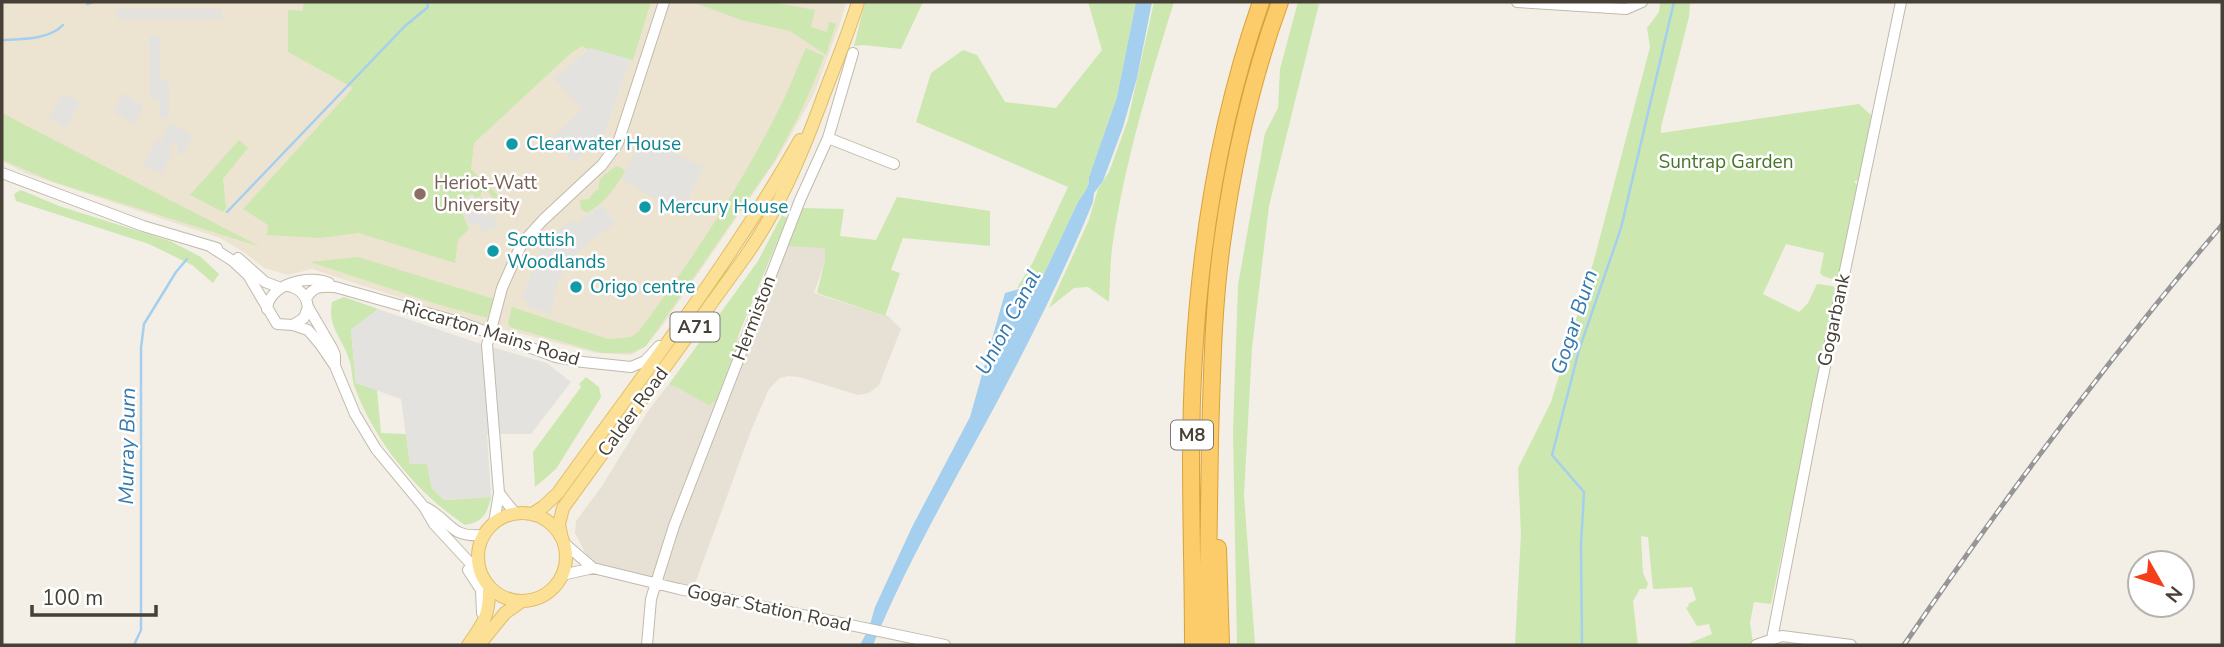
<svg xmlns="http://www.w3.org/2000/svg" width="2224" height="647" font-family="'Nunito Sans',sans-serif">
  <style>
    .residential { fill: #e7e1d5 }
    .education { fill: #ece4d1 }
    .green { fill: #cde7b0 }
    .parking { fill: #e4e2de }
    .water { fill: #a4cfef }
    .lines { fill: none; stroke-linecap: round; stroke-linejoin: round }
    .stream { stroke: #a4cfef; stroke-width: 2.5 }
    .minor-casing { stroke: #c1baac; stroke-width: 12 }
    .major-casing { stroke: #e1be66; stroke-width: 14 }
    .highway-casing { stroke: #daa139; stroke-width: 18 }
    .minor { stroke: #fff; stroke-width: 10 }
    .major { stroke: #fce096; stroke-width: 12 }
    .highway { stroke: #fbcc69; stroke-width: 16 }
    .rail-casing { stroke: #969696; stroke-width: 5 }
    .rail { stroke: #fff; stroke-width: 2.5; stroke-dasharray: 8; stroke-linecap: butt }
    .culture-dot { fill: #0f9aa8; stroke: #fff; stroke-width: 2.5 }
    .education-dot { fill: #8d6e63; stroke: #fff; stroke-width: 2.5 }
    .labels { text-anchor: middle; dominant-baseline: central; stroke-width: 5; stroke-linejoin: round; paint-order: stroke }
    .shield { fill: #fff; stroke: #7e7972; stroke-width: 2 }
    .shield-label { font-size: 18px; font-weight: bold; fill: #464036 }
    .culture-label { font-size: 19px; fill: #0d838f; stroke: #fff; text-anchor: start }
    .park-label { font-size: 19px; fill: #46762a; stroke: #fff }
    .education-label { font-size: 19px; fill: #785e54; stroke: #fff; text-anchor: start }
    .street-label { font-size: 19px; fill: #464036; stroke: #fff }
    .water-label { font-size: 21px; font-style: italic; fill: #3179b0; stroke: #fff }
  </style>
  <rect width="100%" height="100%" fill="#f3efe6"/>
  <path class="residential" d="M792,209L837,227L814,293L885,316L887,315L901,329L879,385L869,393L858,395L799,377L788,376L780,378L769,389L752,428L692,592L593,568L575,533L576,521L602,486L648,411L714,325L739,338Z"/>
  <path class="education" d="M2,2H846L840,24L814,94L779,156L662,326L645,347L631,355L596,353L472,321L312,269L288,275L264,268L244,252L220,238L25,173L2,161Z"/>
  <path class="green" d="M304,2H651L633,60L592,51L582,46L570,54L474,143L471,169L503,200L499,204L488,192H481V196L476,198L472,194L458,203L469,229L458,240L455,263L359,233L320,238L267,235L268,225L243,209L353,88L288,52V10L302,11Z
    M693,2H771L815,10L811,27L827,32L829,22L836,24L826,55L790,31L741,20Z
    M865,2H923L901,49L863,45L854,46Z
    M1088,2H1136L1117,97L1089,177V183L1086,190L1078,202L1044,274L1034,285L1017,288L1033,262L1068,187L916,122L931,73L963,50L977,55L1005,102L1056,108L1102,50Z
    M1154,2H1174C1149,82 1124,165 1112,248C1110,266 1110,284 1109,302L1088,287L1074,288L1049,308L1089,220L1098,189L1109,172L1128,120Z
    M1298,2L1319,4L1269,206L1252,348L1244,495L1255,645H1237L1233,431L1238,285L1265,133L1278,108L1280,69Z
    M1660,2H1690L1689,17L1661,127V133L1859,104L1873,117L1860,180L1854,181L1858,186L1839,277L1835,280L1823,276L1820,273L1824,253L1786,244L1763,294L1799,312L1808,303L1817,284L1833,286L1837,292L1771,604L1754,602L1750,623L1753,643L1747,645H1685L1712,634L1709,624L1697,626L1686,608L1689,606L1688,604L1696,600L1692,587L1653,589L1648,537L1641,536L1643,573L1648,584L1646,589H1640L1633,601L1638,645H1515L1521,534L1518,468L1551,402L1594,260L1650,47L1647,28L1659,12Z
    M806,48L824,56C811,93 794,126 775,160L646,346L631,353H602L510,327L508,323L512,307L608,339L631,337L639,331C692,260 741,186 780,107C790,88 797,67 806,48Z
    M2,113L261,247L54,182L2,160Z
    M239,140L248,148L223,179L226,208L223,212L190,195Z
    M616,166L622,168L625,172C614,189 605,203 587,213L581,209L580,200L589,199L593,193L599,189C597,176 608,173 616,166Z
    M21,190L59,206L170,241L201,257L219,274L213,283L192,265L149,244L16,201L14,194Z
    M897,197L990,211V246L903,238L891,270L900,273L885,316L817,293L825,260V248L785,246L803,208L844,209L840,236L876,240Z
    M782,215L787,218L736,341L738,343L715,403L713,401L710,406L675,386H670V383L758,261Z
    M358,257L494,299L487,318L440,305L310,262Z
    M344,297L378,309L351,330L356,383L377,390L381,433L406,434L410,464H427L432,488L444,500L491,497C487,514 483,522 465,525C417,493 375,442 355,388C352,380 352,370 350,362C343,338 327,328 332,302Z
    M586,377L599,387L601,397L556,469L535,487L533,452L581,387L579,384Z"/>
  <path class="parking" d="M117,9H222V19H117Z
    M149,36H160V80L169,81V118L160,119L159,100L149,98Z
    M590,48L630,59L604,134L574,163L552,138L582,109L554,79Z
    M63,93L80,103L66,128L48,118Z
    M123,93L144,106L134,124L113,112Z
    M169,123L193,136L182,155L176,152L179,145L172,142L168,148L174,151L161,175L143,165L156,140L161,142Z
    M641,138L704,167L682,212H678L622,180Z
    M473,196L475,200L482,197L486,208L481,211L485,217L493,215L498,225L483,233L478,223L471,227L458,203Z
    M601,205L616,223L587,243L568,265L558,281L551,314L528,306L527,299L522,298L541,249L560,229L572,220L576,224Z
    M378,309L475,342L547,363L571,382L531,434H487L491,497L444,500L432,488L427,464H410L401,399L356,383L351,330Z"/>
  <path class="water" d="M1136,2H1152L1137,78L1123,127L1103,181L1094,193L1093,202C1070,258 1044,312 1016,366C968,459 913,548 873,645H860L869,628L875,607L912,527L970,417L1005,293L1033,285L1044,274L1078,202L1086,190L1089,183V177L1117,97Z"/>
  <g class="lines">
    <path class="stream" d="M87,4L94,2
      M2,40C21,39 49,40 63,25
      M227,212L405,26L428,7L427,2
      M134,645L141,630V348L144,324L176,272L187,259
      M1582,645L1581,545L1584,492L1552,455L1579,350L1621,228L1674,2"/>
    <defs>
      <path id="minor" d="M1517,2L1626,9L1642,2
        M828,138L894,164
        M2,173L143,226L217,248
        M211,247L233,261L248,275L277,324L293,325L308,330L320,344L335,366L355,414L376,449L424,507L434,524L484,578
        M238,258L265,282L281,288
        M288,286C300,288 306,295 308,307L304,318L293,325
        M306,299C313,286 321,286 335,287L459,322L556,357L583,362L631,367L645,361L659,346
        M308,307L332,348L335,355V363
        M267,309C269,284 309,274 329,283
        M499,493L515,513
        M427,508C453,523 450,538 484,535
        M494,523L499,493L487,345L502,288L522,243L543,220L602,165L618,143L664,2
        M564,543L593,568
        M468,570L481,590L482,613
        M562,575L593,568L679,589L945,645
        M1772,639L1818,400L1901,2
        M647,645L651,599L674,526L800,200L828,138L853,53
        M1756,645L1782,636L1851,645"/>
      <path id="major" d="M478 557a44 44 0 1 1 88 0a44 44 0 1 1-88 0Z
        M532,514L543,507L558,493C641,377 730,264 800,140
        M562,539L559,524L563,508L745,257C778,210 799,161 819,108C832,72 847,38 858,2
        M468,645C484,623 490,614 489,586
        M479,645L505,613L522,601"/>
      <path id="highway" d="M1218,548L1221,645
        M1193,645C1193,549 1188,453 1194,357C1201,237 1221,115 1261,2
        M1207,645C1208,576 1209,508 1210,439C1212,374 1213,308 1222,243C1233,162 1252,79 1280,2"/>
    </defs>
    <use href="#minor" class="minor-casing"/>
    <use href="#major" class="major-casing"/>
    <use href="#highway" class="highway-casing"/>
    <use href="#minor" class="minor"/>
    <use href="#major" class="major"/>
    <use href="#highway" class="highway"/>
    <defs>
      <path id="rail" d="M1904,645C2003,500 2108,359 2222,225"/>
    </defs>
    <use href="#rail" class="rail-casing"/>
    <use href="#rail" class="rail"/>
  </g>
  <g class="culture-dot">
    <circle cx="512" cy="144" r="7"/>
    <circle cx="645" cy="207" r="7"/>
    <circle cx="493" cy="251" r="7"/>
    <circle cx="576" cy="287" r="7"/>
  </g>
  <circle class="education-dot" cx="420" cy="194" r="7"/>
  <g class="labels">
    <g class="shield">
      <rect x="670.5" y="312.5" width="49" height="29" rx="5"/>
      <rect x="1171" y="420.5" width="42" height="29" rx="5"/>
    </g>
    <g class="shield-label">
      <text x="695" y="327">A71</text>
      <text x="1192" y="435">M8</text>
    </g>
    <g class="culture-label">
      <text x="526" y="144">Clearwater House</text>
      <text x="659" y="207">Mercury House</text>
      <text x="507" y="240">Scottish<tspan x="507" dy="22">Woodlands</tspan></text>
      <text x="590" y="287">Origo centre</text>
    </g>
    <g class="park-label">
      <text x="1726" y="162">Suntrap Garden</text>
    </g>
    <g class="education-label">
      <text x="434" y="183">Heriot-Watt<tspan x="434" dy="22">University</tspan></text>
    </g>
    <g class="street-label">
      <text transform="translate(754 318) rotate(-69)">Hermiston</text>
      <text transform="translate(1834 320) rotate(-78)">Gogarbank</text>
      <text transform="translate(491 333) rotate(17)">Riccarton Mains Road</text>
      <text transform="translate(633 412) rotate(-54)">Calder Road</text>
      <text transform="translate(769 608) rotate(12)">Gogar Station Road</text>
    </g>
    <g class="water-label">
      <text transform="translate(1008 322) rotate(-62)">Union Canal</text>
      <text transform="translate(1574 322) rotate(-72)">Gogar Burn</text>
      <text transform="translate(127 446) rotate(-89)">Murray Burn</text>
    </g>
  </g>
  <rect width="2224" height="647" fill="none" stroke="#464036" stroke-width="7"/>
  <g transform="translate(2161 584) rotate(129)"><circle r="33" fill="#ffffff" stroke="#b5b3af" stroke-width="2"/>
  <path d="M0-5L12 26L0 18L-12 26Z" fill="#f63e1b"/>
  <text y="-10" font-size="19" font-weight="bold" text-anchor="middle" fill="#464036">N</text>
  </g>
  <path d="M32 605v10h124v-10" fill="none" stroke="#464036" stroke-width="3.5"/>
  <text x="42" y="605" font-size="21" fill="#464036" stroke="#ffffff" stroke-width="5" paint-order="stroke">100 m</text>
</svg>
